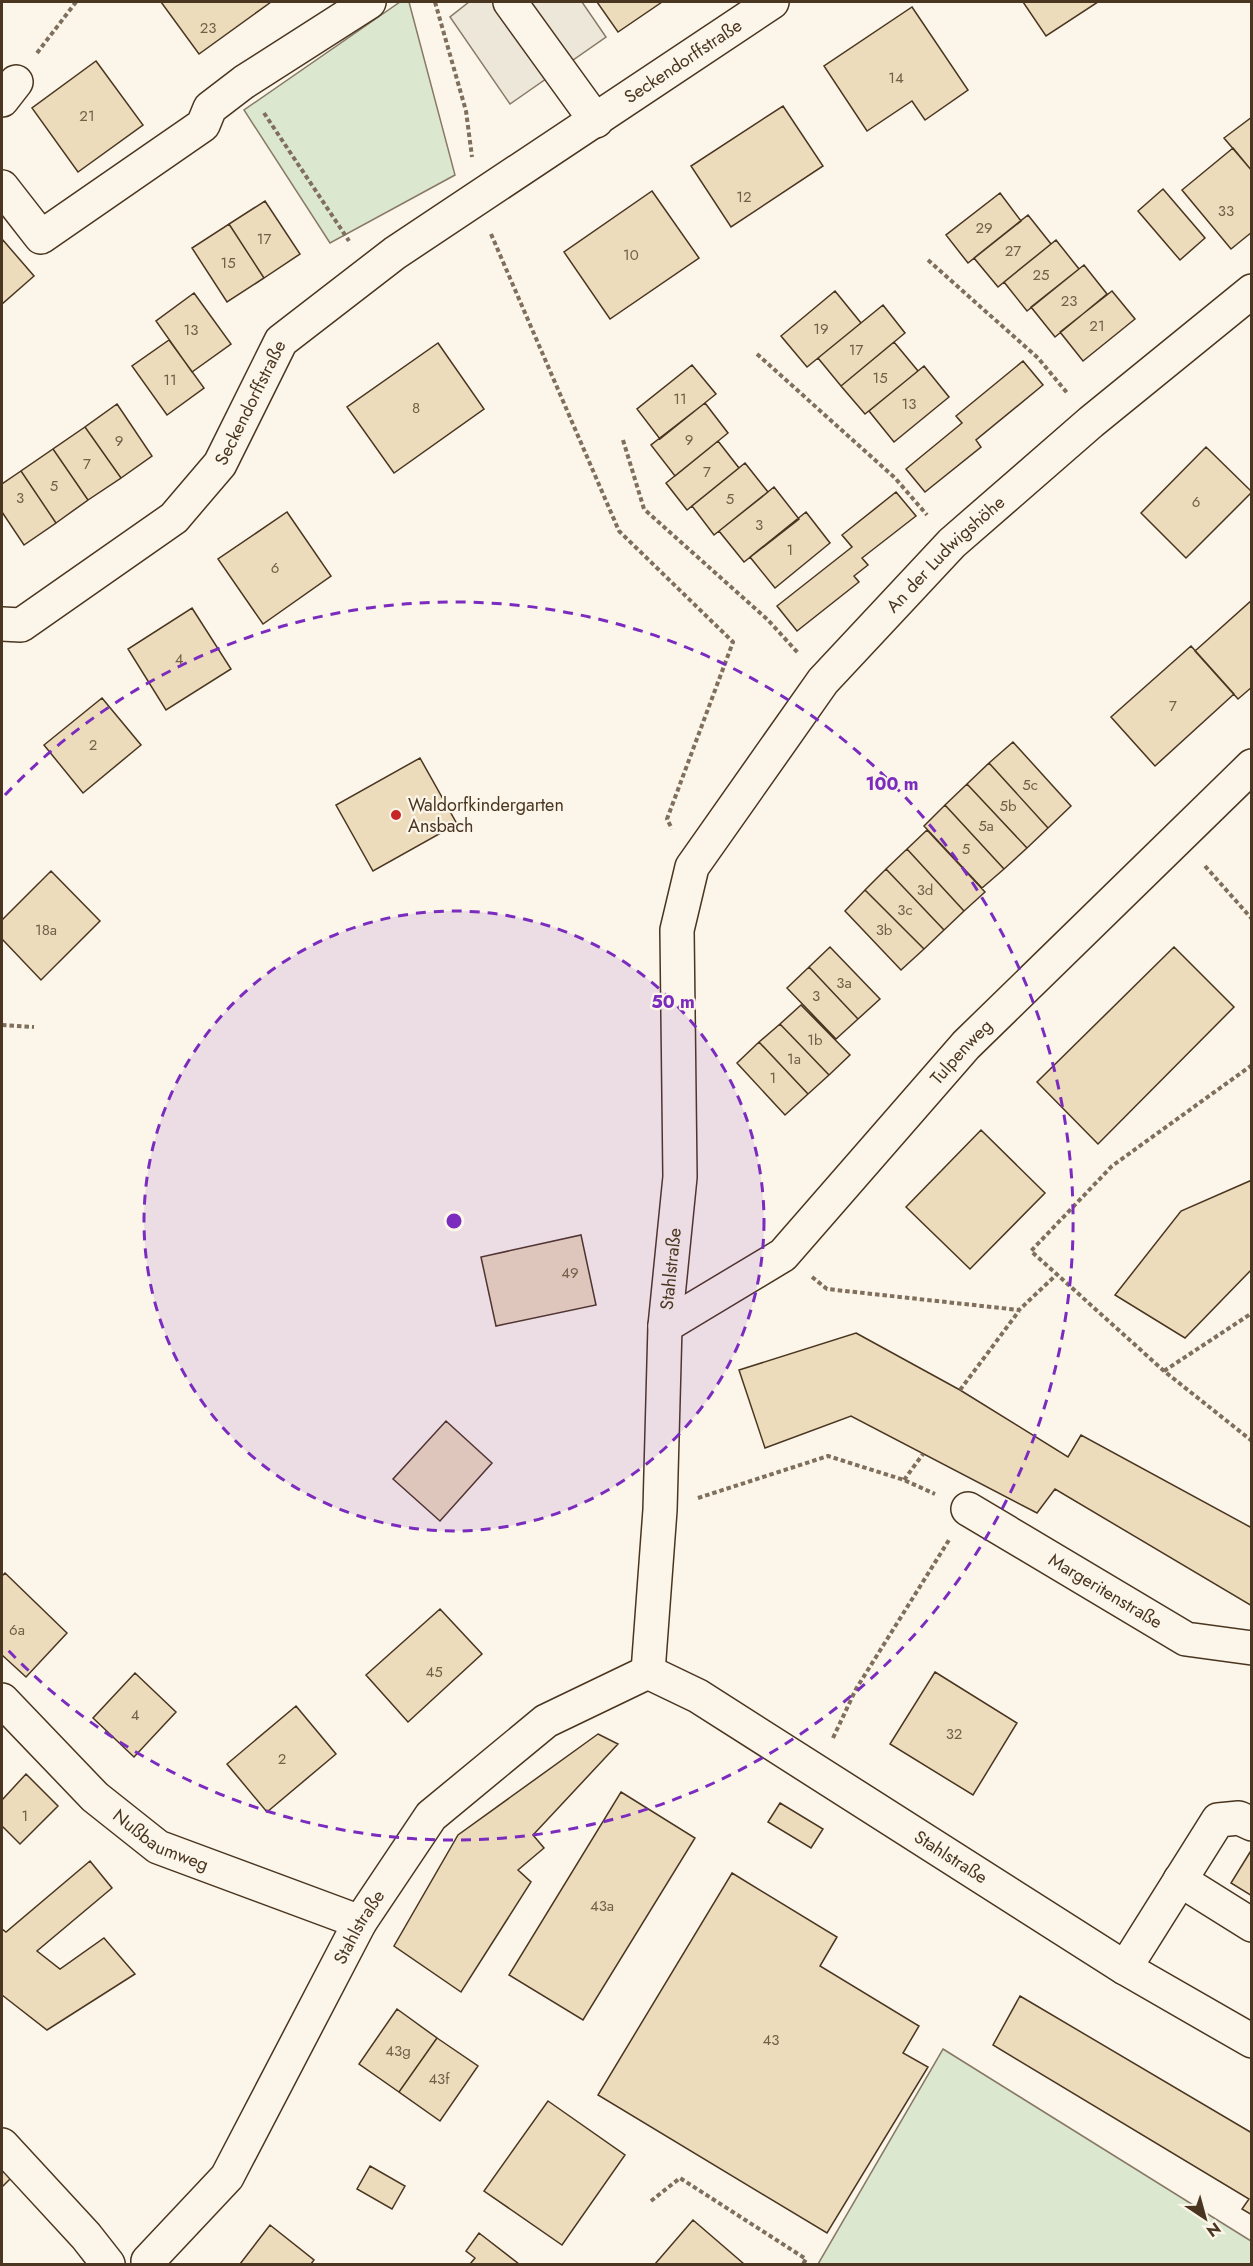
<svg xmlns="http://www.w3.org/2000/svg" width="1253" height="2266" font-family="Jost,sans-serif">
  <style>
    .green { fill: #dce7d0; stroke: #887966; stroke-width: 1.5 }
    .parking { fill: #ede7d9; stroke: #887966; stroke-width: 1.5 }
    .building { fill: #ecdcbc; stroke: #4a3520; stroke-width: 1.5 }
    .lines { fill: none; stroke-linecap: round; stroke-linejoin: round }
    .minor-casing { stroke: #4a3520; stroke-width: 36 }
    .path { stroke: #7f6f5c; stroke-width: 4; stroke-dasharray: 4.5 3; stroke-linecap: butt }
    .minor { stroke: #fbf6e9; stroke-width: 33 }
    .ring { fill: none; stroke: #7b2cbf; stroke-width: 3; stroke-dasharray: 10 8 }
    .poi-dot { fill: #c62828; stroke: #fbf6e9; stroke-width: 2 }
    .labels { text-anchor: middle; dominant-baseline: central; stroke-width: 4.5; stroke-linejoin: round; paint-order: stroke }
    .number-label { font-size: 15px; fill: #725f47 }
    .street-label { font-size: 18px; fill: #4a3520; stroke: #fbf6e9 }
    .poi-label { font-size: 18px; fill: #4a3520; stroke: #fbf6e9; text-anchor: start }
    .centre { fill: #7b2cbf; stroke: #fbf6e9; stroke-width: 3 }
    .ring-label { font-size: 18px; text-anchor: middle; font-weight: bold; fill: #7b2cbf; stroke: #fbf6e9; stroke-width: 4.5; stroke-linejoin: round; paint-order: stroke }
  </style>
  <rect width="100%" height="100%" fill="#fbf6e9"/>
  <path class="green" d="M400,2H409L455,175L330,243L244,110Z
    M943,2049L1251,2241V2264H818Z"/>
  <path class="parking" d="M469,2H582L606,37L510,104L450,17Z"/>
  <path class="building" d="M161,2H271L199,54Z
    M597,2H662L618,32Z
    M1023,2H1098L1046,36Z
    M912,7L968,90L925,120L912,101L867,131L824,66Z
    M96,61L143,125L78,172L32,108Z
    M783,106L823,166L731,227L691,166Z
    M1252,117V171L1224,138Z
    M1233,148L1252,171V232L1231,249L1182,190Z
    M1163,189L1205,238L1180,260L1138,211Z
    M652,191L699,258L610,319L564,252Z
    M1000,193L1021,221L968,263L946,235Z
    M265,201L300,254L264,278L229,224Z
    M1028,215L1051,244L998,287L974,258Z
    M229,224L264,278L227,302L192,248Z
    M2,239L34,276L2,304Z
    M1056,240L1079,269L1027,311L1004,282Z
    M1084,265L1107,294L1055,337L1031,307Z
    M835,291L861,323L807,367L781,336Z
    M1112,291L1135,319L1083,361L1060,332Z
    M194,293L231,344L192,372L156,321Z
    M883,305L905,333L841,386L818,358Z
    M169,340L204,388L167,415L132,366Z
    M894,342L918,371L865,414L841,386Z
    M438,343L484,409L394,473L347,407Z
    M1023,361L1043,385L976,440L981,447L925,492L906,469L962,423L956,416Z
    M692,365L716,394L660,439L637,409Z
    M924,366L949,397L894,442L869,411Z
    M705,403L728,433L675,476L651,445Z
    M117,404L152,456L121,478L85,427Z
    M85,427L121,478L88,500L53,449Z
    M718,441L739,468L687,510L666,483Z
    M1206,447L1252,492L1186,558L1141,513Z
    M53,449L88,500L56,523L21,471Z
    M745,463L768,492L714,535L692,506Z
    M21,471L56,523L24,545L2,512V484Z
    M774,487L799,519L744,562L719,531Z
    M896,492L916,516L862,558L868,565L854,576L859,582L797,631L777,606L852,547L842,535Z
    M287,512L331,576L263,624L218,559Z
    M806,512L830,543L775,588L750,557Z
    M1252,600V687L1238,699L1195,651Z
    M192,608L231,669L166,710L128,649Z
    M1191,646L1234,694L1155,766L1111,717Z
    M102,698L141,745L83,793L44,745Z
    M1013,742L1071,806L1048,828L989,763Z
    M420,758L457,824L373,871L336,805Z
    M989,763L1048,828L1027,848L967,784Z
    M967,784L1027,848L1004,869L945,805Z
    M945,805L1004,869L982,888L924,826Z
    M927,830L985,892L964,911L907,849Z
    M907,849L964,911L944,930L886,869Z
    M886,869L944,930L924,949L865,890Z
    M51,871L100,921L41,980L2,939V920Z
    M865,890L924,949L901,970L845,911Z
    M830,947L880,999L858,1019L809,967Z
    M1174,947L1234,1007L1098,1144L1037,1082Z
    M809,967L858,1019L836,1039L787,988Z
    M801,1005L850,1055L829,1075L780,1024Z
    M780,1024L829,1075L808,1094L759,1042Z
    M759,1042L808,1094L785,1115L737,1063Z
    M981,1130L1045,1193L970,1269L906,1207Z
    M1252,1180V1269L1185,1338L1115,1295L1181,1211Z
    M581,1235L596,1305L496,1326L481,1257Z
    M856,1333L960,1390L1068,1457L1081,1435L1252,1528V1606L1055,1489L1037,1513L851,1416L765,1448L739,1370Z
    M446,1421L492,1463L440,1521L393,1479Z
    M5,1573L67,1633L26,1677L2,1655V1576Z
    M440,1609L482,1654L408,1722L366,1675Z
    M935,1672L1017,1723L973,1795L890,1744Z
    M135,1673L176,1712L134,1757L93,1718Z
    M296,1706L336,1754L267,1812L227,1764Z
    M598,1734L618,1744L533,1835L544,1848L518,1870L531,1882L461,1992L394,1946L458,1835Z
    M26,1774L58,1806L20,1844L2,1826V1800Z
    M621,1792L695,1838L583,2020L509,1975Z
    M780,1803L823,1829L811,1848L768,1822Z
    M1252,1849V1896L1231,1883Z
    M90,1861L112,1888L37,1951L60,1969L104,1938L135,1974L47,2030L2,1995V1929L6,1932Z
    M732,1873L837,1937L820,1966L919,2026L903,2053L928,2067L827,2233L598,2095Z
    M1020,1996L1252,2133V2215L1242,2209L1249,2199L993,2045Z
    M397,2009L437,2038L399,2092L359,2064Z
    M437,2038L478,2066L440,2121L399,2092Z
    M548,2101L625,2155L562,2245L484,2191Z
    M2,2160L15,2174L2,2187Z
    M370,2166L405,2186L392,2209L357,2189Z
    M693,2220L744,2264H655Z
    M270,2225L314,2260L311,2264H240Z
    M479,2233L519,2264H470L475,2258L466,2251Z"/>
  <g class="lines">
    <defs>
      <g id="minor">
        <path d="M510,2L596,121"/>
        <path d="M2,100L16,82"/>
        <path d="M2,187L41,237L203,125L210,108L244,82L369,2"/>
        <path id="s1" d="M2,624L21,625L174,518L220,464L281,341L395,253L772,2"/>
        <path id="s2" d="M665,1326L783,1255L966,1045L1252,766"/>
        <path id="s3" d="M968,1509L1186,1639L1252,1648"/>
        <path id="s4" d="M648,1672L660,1510L665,1326L680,1177L677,930L692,867L823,681L952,543L1091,422L1252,291"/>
        <path id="s5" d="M2,1700L95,1797L158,1847L360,1922"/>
        <path d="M1180,1880L1252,1925"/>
        <path d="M1125,1968L1218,1820L1239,1818L1252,1824"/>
        <path d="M2,2145L86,2236L108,2264"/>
        <path id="s6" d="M148,2261L227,2177L360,1922L431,1816L546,1721L648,1672L698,1696L1125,1968L1252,2041"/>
      </g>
    </defs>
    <use href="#minor" class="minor-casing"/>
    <path class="path" d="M435,2L466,111L472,157
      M37,53L76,2
      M264,113L349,241
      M491,234L619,531L733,642L667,819L672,829
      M928,260L1038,358L1068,394
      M757,354L895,478L927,515
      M623,440L644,509L767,619L799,654
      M1205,866L1252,919
      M2,1025L34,1027
      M1252,1065L1112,1166L1031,1251L1164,1371L1252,1441
      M812,1277L827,1289L1019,1310L1056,1275
      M1164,1371L1252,1313
      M960,1390L1019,1311
      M904,1480L923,1454
      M698,1498L828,1456L904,1480L935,1494
      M833,1738L856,1689L949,1540
      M651,2201L680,2178L806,2259L803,2264"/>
    <use href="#minor" class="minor"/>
  </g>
  <circle cx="454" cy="1221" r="310" fill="#7b2cbf" fill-opacity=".12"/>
  <g class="ring">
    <circle cx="454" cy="1221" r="310"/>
    <path d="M5 795A619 619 0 1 1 5 1647"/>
  </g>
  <circle class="poi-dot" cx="396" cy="815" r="6"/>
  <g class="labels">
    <g class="number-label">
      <text x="208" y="28">23</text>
      <text x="896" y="78">14</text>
      <text x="87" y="116">21</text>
      <text x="744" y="197">12</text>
      <text x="1226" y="211">33</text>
      <text x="984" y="228">29</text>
      <text x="264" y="239">17</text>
      <text x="1013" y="251">27</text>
      <text x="631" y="255">10</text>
      <text x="228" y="263">15</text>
      <text x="1041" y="275">25</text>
      <text x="1069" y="301">23</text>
      <text x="1097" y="326">21</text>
      <text x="821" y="329">19</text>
      <text x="191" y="330">13</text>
      <text x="856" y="350">17</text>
      <text x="880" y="378">15</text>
      <text x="170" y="380">11</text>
      <text x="680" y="399">11</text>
      <text x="909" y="404">13</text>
      <text x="416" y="408">8</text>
      <text x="689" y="440">9</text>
      <text x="119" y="441">9</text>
      <text x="87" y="464">7</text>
      <text x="707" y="472">7</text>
      <text x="54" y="486">5</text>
      <text x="20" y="498">3</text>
      <text x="730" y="499">5</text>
      <text x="1196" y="502">6</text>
      <text x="759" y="525">3</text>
      <text x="790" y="550">1</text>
      <text x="275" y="568">6</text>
      <text x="179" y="659">4</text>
      <text x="1173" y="706">7</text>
      <text x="93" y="745">2</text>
      <text x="1030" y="785">5c</text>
      <text x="1008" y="806">5b</text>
      <text x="986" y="826">5a</text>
      <text x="966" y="849">5</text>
      <text x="925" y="890">3d</text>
      <text x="905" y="910">3c</text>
      <text x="46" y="930">18a</text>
      <text x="884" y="930">3b</text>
      <text x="844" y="983">3a</text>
      <text x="816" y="996">3</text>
      <text x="815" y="1040">1b</text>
      <text x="794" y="1059">1a</text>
      <text x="773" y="1078">1</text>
      <text x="570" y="1273">49</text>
      <text x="17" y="1630">6a</text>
      <text x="434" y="1672">45</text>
      <text x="135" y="1715">4</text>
      <text x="954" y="1734">32</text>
      <text x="282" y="1759">2</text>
      <text x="25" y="1816">1</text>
      <text x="602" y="1906">43a</text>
      <text x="771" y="2040">43</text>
      <text x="398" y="2051">43g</text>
      <text x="439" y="2079">43f</text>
    </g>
    <g class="street-label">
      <text stroke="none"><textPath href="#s1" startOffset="904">Seckendorffstraße</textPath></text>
      <text stroke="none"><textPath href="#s1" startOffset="345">Seckendorffstraße</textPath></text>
      <text stroke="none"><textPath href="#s4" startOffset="1212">An der Ludwigshöhe</textPath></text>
      <text stroke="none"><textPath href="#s2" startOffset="408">Tulpenweg</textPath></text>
      <text stroke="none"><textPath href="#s4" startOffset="404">Stahlstraße</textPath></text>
      <text stroke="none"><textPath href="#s3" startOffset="160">Margeritenstraße</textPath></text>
      <text stroke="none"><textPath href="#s5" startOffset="214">Nußbaumweg</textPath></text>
      <text stroke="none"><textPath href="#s6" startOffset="1148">Stahlstraße</textPath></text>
      <text stroke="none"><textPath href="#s6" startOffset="398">Stahlstraße</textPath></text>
    </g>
    <g class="poi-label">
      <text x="408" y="805">Waldorfkindergarten<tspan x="408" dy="21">Ansbach</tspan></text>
    </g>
  </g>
  <circle cx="454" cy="1221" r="9" class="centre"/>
  <g class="ring-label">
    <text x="892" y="790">100 m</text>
    <text x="673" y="1008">50 m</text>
  </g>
  <rect width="1253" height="2266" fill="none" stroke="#4a3520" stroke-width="6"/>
  <g transform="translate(1205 2218) rotate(144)" stroke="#fbf6e9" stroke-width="4.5" paint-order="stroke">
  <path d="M0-4.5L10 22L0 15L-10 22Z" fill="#4a3520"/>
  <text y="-9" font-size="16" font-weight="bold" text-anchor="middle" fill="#4a3520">N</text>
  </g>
</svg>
